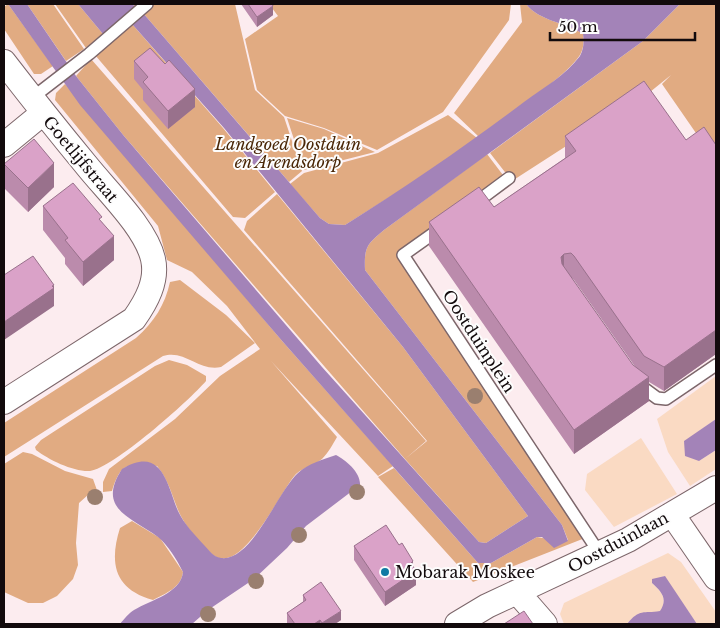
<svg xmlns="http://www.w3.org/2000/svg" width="720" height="628" font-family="'Libre Baskerville',serif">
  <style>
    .green { fill: #fadac3 }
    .forest { fill: #e1ab82 }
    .water { fill: #a383b8 }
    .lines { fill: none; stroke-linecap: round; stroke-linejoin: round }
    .lane-casing { stroke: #7c666a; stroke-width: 14 }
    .street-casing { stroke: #7c666a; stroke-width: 26 }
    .lane { stroke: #fff; stroke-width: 11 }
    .street { stroke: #fff; stroke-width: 24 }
    .tree { fill: #9a7f6f }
    .wall { fill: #bb8bac; fill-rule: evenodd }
    .shaded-wall { fill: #99718c }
    .building { fill: #daa2c8; stroke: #99718c }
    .poi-dot { fill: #107aa4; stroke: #fdfdfd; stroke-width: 2 }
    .labels { text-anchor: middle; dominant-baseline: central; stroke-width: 4; stroke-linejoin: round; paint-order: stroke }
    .park-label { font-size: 16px; font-style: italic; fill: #492606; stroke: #fdfdfd }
    .street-label { font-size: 16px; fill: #120a0c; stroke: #fdfdfd }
    .poi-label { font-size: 16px; fill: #120a0c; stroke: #fdfdfd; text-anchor: start }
  </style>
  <rect width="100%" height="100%" fill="#fcecef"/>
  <path class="green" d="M716,376V419L684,442L699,461L716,450V469L690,486L668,452L657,419Z
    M641,438L677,494L614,527L585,490L587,474Z
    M668,553L681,562L716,612V624H697L664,576L652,583C662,592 668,599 660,612C643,614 640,609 627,624H564L560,614L564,603Z"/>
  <path class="forest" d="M8,4L53,66L41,74H34L4,29V7Z
    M27,4H53L84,49L66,61Z
    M55,4H78L103,34L86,48Z
    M132,4H235L255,90L284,117L302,171L289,182L143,13Z
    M269,4H511L509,20L443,112L377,150L324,128L285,116L257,90L245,39L278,16Z
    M520,4H526C539,21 565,22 583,34C584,41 584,46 581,53C571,74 501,120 479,137L454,113L522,22Z
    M680,4H716V162L662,84L671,75L650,92L512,181L490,153L643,41Z
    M132,24L223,128L275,192L245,218L233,217L95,55Z
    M91,59L426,441L405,459L124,136L76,76Z
    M65,84L283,342L393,466L378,476L271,361L337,437C333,444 328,453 322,459C315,465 304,467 296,474C281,490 242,577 213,555C201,545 184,525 178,510C172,495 168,479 157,466C129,464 121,461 112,491L103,492V482L109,469L175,419L220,376L260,349L227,306L192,272L167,260L158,226L55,100L56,93Z
    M448,115L477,138L425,175L345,225L329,224L320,218L290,184L304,173L378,153Z
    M287,118L324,129L375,152L304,170Z
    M487,154L509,183L400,253L585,538L473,582L378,477L394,468L478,563H491L537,537L565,542L568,540L562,525L365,270C364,247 367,244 384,230Z
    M277,194L403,347L528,516L486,543L479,542L405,459L427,441L244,230L247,221Z
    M180,280L226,315L255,343L221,367C199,372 185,349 163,356L4,457V423L136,338C154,322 165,305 170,282Z
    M169,360L187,365L206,376V381C190,400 112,469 90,471C74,472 49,460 36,450L35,447L41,440L155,366Z
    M23,452L32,454L65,471L93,479L98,493L89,494L79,503L76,543L78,565L73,579L57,596L43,603H28L4,592V464Z
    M132,521L160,538L183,572C181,588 166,593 153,600C114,589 109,563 120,528Z"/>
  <path class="water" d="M8,4H27L76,76L124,136L322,367L479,542L486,543L528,516L403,347L224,128L132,24L125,18L103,34L78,4H132L143,13L320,218L329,224L345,225C407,186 466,146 524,102C543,88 566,75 580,56C584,48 584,42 583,34C565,22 539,21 526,4H680L643,41L384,230C367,244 364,247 365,270L562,525L568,541L554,548L542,537H537L491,563H478L283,342L80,105Z
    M716,419V450L699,461L685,456L684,441Z
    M336,455C346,460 361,473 360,485L306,526L287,548L254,579L208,610L192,624H120C124,619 129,613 134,610C151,600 181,593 183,572C177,560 168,545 158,537C131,517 96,509 122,469C162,445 167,484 178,511C184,524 195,535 204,545C209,550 213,557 221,558C252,562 277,492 298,473C309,463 322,460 336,455Z
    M665,576L697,624H627C640,608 643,614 660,611C668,599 662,592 652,583V579Z"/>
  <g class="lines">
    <defs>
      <path id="lane" d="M32,98L89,54L147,4
        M474,204L509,178
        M441,228L403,255L600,554
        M638,384L657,398L666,399L716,365"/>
      <path id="street" d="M4,62C31,97 59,132 87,166C107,191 146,228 153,259C158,281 146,302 134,319L4,402
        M4,145L43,113
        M672,514L716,578
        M518,593L545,624
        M457,624L487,606L628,540L716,488"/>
    </defs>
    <use href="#lane" class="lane-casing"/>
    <use href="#street" class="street-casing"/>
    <use href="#lane" class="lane"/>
    <use href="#street" class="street"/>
  </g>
  <g class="tree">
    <circle cx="475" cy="396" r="8"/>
    <circle cx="357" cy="492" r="8"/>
    <circle cx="95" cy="497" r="8"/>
    <circle cx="299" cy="535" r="8"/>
    <circle cx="256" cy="581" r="8"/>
    <circle cx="208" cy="614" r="8"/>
  </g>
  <path class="wall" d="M241,4H272L273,15L257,27Z
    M134,61L195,107L168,129L143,100V90L134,79Z
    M565,136L686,140L716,145V354L664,391L649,382V401L574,454L429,246V222L494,207L565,158ZM571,277L574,280L636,368L633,365Z
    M4,164L54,187L28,212L4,188Z
    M43,206L102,222L114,260L83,286L65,264V258L43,230Z
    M354,546L413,566L416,585L385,606L354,560Z
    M303,595L341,620L335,624H288L287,623V613L303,602Z"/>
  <path class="shaded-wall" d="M273,6V15L257,27V17Z
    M195,89V107L168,129V111Z
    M54,163V187L28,212V188Z
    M114,236V260L83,286V262Z
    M564,254V278L561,257Z
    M54,285V306L4,340V322Z
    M716,330V354L664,391V367Z
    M649,377V401L574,454V430Z
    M413,561V573L416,571V585L385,606V592Z
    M341,611V620L335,624H322V623Z
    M320,620V624H314Z"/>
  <path class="building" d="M248,4H272L273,6L257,17Z
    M150,48L165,64L169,60L195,89L168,111L143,82L148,77L134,61Z
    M644,81L686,140L704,127L716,145V330L664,367L644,356L574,256L571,253L564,254L561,257L562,264L633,365L649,377L574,430L429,222L479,187L494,207L576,151L565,136Z
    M34,139L54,163L28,188L4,164Z
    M73,183L102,217L99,219L114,236L83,262L65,240L68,238L43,206Z
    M33,256L54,285L52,286L54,288L4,322V275Z
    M386,525L399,545L402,543L413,561L411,563L416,571L385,592L354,546Z
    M321,582L341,611L322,623L320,620L314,624H295L287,613L306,600L303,595Z
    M524,611L533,624H504Z"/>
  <circle class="poi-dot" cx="385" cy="572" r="5"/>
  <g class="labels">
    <g class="park-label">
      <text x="288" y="144">Landgoed Oostduin<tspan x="288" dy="18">en Arendsdorp</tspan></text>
    </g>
    <g class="street-label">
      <text transform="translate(81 159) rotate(50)">Goetlijfstraat</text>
      <text transform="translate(479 341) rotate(57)">Oostduinplein</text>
      <text transform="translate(618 542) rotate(-28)">Oostduinlaan</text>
    </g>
    <g class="poi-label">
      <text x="395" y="572">Mobarak Moskee</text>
    </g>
  </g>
  <rect width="720" height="628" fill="none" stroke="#120a0c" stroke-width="10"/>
  <path d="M550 32v8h145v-8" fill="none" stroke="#120a0c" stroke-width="2.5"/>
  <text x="558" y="32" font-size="15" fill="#120a0c" stroke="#fdfdfd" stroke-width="4" paint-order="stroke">50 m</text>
</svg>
